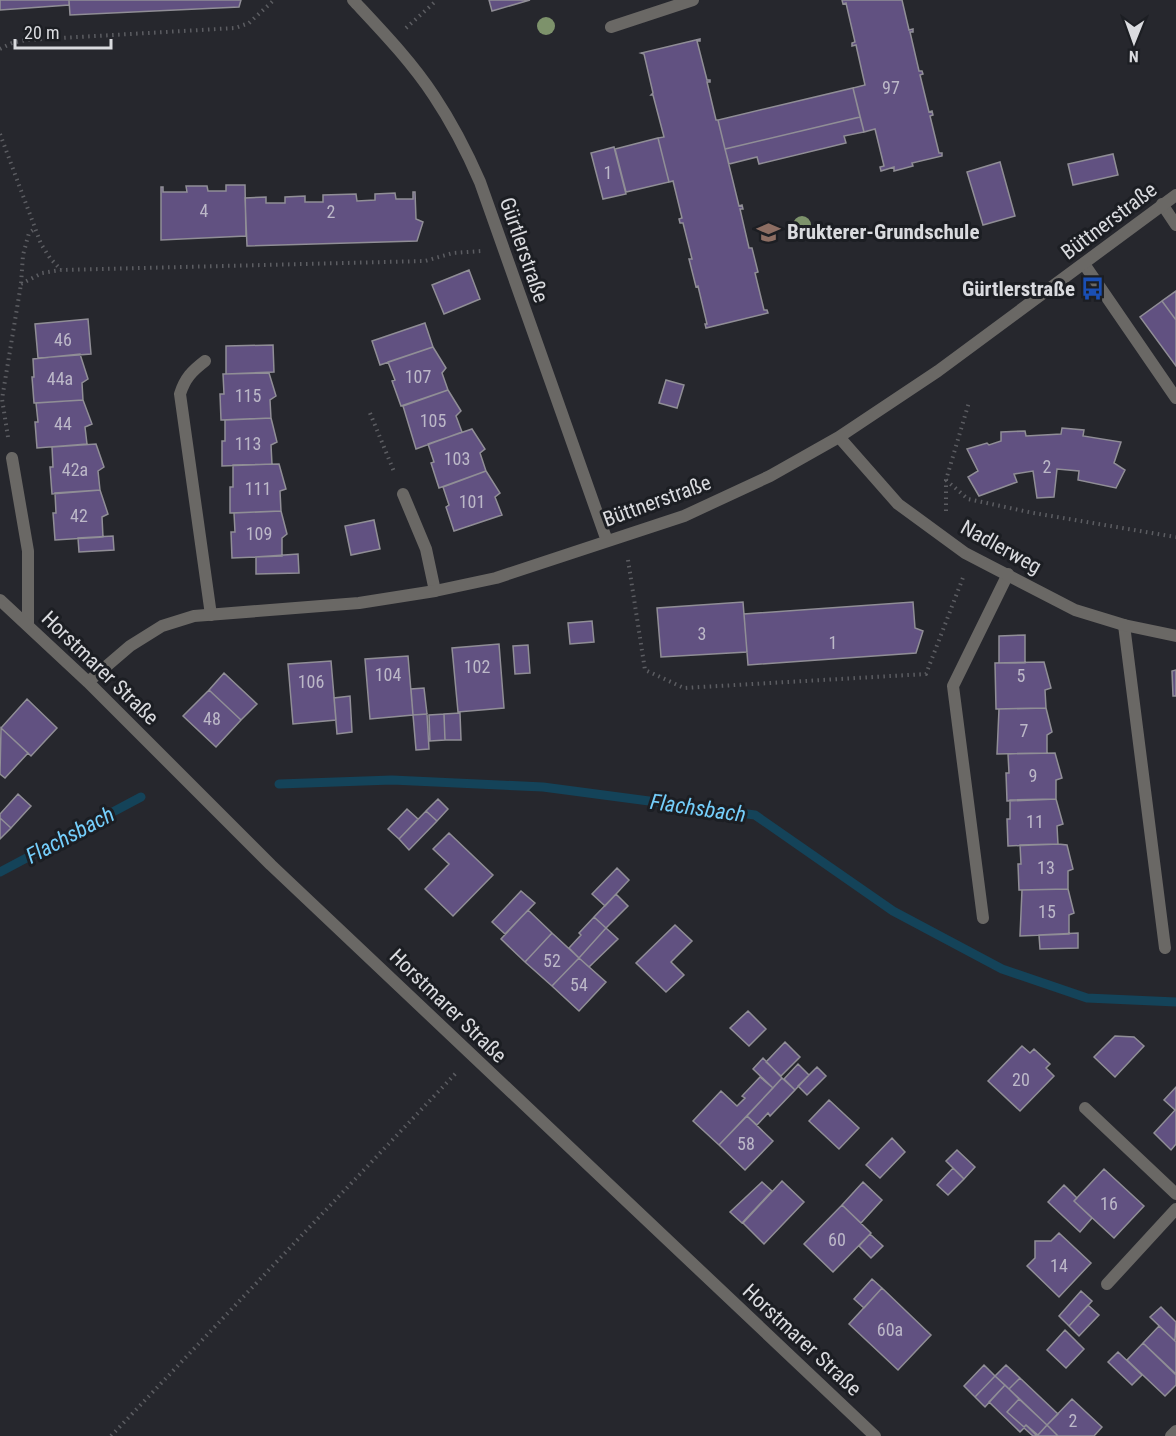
<svg xmlns="http://www.w3.org/2000/svg" width="1176" height="1436" font-family="'Roboto Condensed',sans-serif">
  <style>
    .lines { fill: none; stroke-linecap: round; stroke-linejoin: round }
    .stream { stroke: #144359; stroke-width: 9 }
    .building { fill: #615181; stroke: #908e96; stroke-width: 1.5 }
    .path { stroke: #5c5d62; stroke-width: 4; stroke-dasharray: 1.5 4.5; stroke-linecap: butt }
    .lane { stroke: #6a6865; stroke-width: 12 }
    .street { stroke: #6a6865; stroke-width: 12 }
    .tree { fill: #7d926b }
    .labels { text-anchor: middle; dominant-baseline: central; stroke-width: 6; stroke-linejoin: round; paint-order: stroke }
    .number-label { font-size: 18px; fill: #bcb8c8 }
    .street-label { font-size: 21px; fill: #dadbdf; stroke: #1c1e23 }
    .poi-label { font-size: 21px; font-weight: bold; fill: #dadbdf; stroke: #1c1e23; text-anchor: start }
    .water-label { font-size: 22px; font-style: italic; fill: #75cffc; stroke: #1c1e23 }
  </style>
  <rect width="100%" height="100%" fill="#26272d"/>
  <g class="lines">
    <path class="stream" d="M279,784L392,780L543,787L755,815L893,911L1002,969L1087,998L1176,1002
      M0,872L141,797"/>
  </g>
  <path class="building" d="M0,0H69V5L0,10Z
    M69,0H241L239,7L70,15Z
    M489,0H530L492,11Z
    M842,0H902L909,30L913,29V32H910L919,71H922L923,74L920,75L929,112L932,111L933,115L930,116L939,153H942V156L912,163L913,166L894,171V167L881,171L880,167L884,166L875,129L864,132L853,88L865,85L856,45L852,46V43L855,42L846,3L843,4Z
    M700,39V41H697L707,80H710V82H707L716,120H718L739,206L742,205L743,209H740L749,248H752L758,272L755,273L764,310H767L768,313L706,328L705,324H707L698,286L696,287L689,259H692L683,223H680L679,219L682,218L673,181L669,182L658,138L664,137L653,95H651L653,93L644,54L641,53Z
    M853,88L860,117L725,149L718,120Z
    M860,117L864,132L844,136L846,143L759,164L757,157L729,164L725,149Z
    M658,138L669,182L626,192L615,149Z
    M614,147L626,194L603,199L591,153Z
    M1113,154L1118,175L1073,185L1068,164Z
    M1000,162L1015,216L983,225L967,172Z
    M226,185H245L246,236L161,240V187H163V192H187L186,186H207L208,191H226Z
    M413,192H415L416,219L423,222L417,241L247,246L245,198L266,197V203H285V197L305,196V202H323V195L356,194L357,201L375,200V194L395,193L396,199H413Z
    M469,270L480,299L444,314L432,285Z
    M1176,291V320L1162,301Z
    M1162,301L1176,320V366L1140,317Z
    M88,319L91,354L38,358L35,324Z
    M425,323L433,347L380,365L372,341Z
    M273,345L274,372L226,374V346Z
    M433,347L446,368L442,373L448,390L401,406L392,381L395,380L388,362Z
    M80,354L88,379L82,383L83,400L34,403L32,377H34L33,359Z
    M269,373L276,396L270,400L271,418L221,420L220,394H224L223,374Z
    M666,380L684,385L677,408L659,403Z
    M448,390L461,411L456,416L462,432L416,449L403,406Z
    M83,400L92,424L85,427L87,444L37,448L35,422H38L36,403Z
    M271,418L277,442L271,445L272,464L222,466V441H225V420Z
    M1062,428L1084,430L1083,436L1121,442L1114,463L1125,470L1116,488L1078,480L1079,471L1057,469L1054,497L1037,498L1033,471L1014,474L1017,482L979,496L968,477L978,471L967,449L987,443L989,445L1001,441V432L1025,431L1026,436L1061,434Z
    M472,429L485,449L480,453L486,471L439,488L431,463L434,462L428,444Z
    M96,444L104,467L98,471L100,490L52,494L50,467H53L52,447Z
    M279,464L286,489L280,491L281,511L230,513V487H233V465Z
    M486,471L500,493L495,497L502,515L454,531L446,507L449,505L443,487Z
    M100,490L108,514L102,517L103,537L55,540L53,513H56L55,493Z
    M281,511L287,534L282,538V556L232,558L231,532H235L234,513Z
    M374,520L380,549L351,555L345,526Z
    M113,536L114,550L79,552L78,538Z
    M298,554L299,573L256,574V557Z
    M743,602L747,652L661,657L657,608Z
    M913,602L915,628L923,631L916,653L748,665L744,614Z
    M592,621L594,642L570,644L568,623Z
    M1025,635V663H999V636Z
    M499,644L504,708L458,712L452,648Z
    M528,645L530,673L515,674L513,646Z
    M408,656L413,715L370,719L365,659Z
    M331,661L336,720L293,724L288,664Z
    M1044,662L1051,688L1045,690L1046,708L996,709L995,663Z
    M1176,670V696H1173L1172,671Z
    M224,673L257,704L241,720L209,690Z
    M424,688L427,714L413,715L411,689Z
    M209,690L241,720L216,747L183,716Z
    M350,696L352,732L337,734L334,698Z
    M27,699L57,728L31,756L1,728Z
    M1046,708L1052,732L1047,735V753L997,754L999,709Z
    M460,713L461,740H445L444,714Z
    M427,714L429,749L416,750L413,715Z
    M444,714L445,740L430,741L429,715Z
    M1,728L28,753L5,778L0,774Z
    M1055,753L1062,778L1056,780V799L1007,801L1006,773H1009L1008,754Z
    M18,794L31,806L11,828L0,818V814Z
    M438,799L448,809L437,821L426,811Z
    M1056,799L1063,824L1057,826L1058,844L1008,846L1007,819H1010V800Z
    M407,809L418,819L399,839L388,829Z
    M426,811L437,821L409,850L399,839Z
    M0,818L11,828L0,839Z
    M449,833L493,875L453,916L425,889L449,864L433,849Z
    M1058,844L1067,845L1073,869L1068,871V889L1019,890L1018,864H1021L1020,845Z
    M617,868L629,880L605,906L592,894Z
    M1068,889L1074,913L1069,915V934L1020,936L1022,890Z
    M521,891L535,903L505,934L492,922Z
    M616,894L628,906L606,928L594,917Z
    M528,910L552,933L525,962L501,939Z
    M594,917L606,928L579,958L569,948L581,935L579,933Z
    M675,925L692,941L671,962L684,975L666,992L636,963Z
    M606,928L618,939L589,967L579,958Z
    M552,933L579,958L552,986L525,962Z
    M1078,933V948L1040,949L1039,935Z
    M579,958L606,982L579,1011L552,986Z
    M748,1011L766,1029L749,1046L730,1028Z
    M1115,1036L1134,1037L1144,1046L1115,1077L1094,1057Z
    M785,1042L800,1057L781,1076L766,1062Z
    M1022,1046L1030,1053L1034,1049L1050,1064L1046,1068L1054,1076L1020,1111L988,1081Z
    M763,1058L782,1078L773,1088L753,1069Z
    M798,1064L809,1075L795,1090L784,1079Z
    M817,1067L826,1076L807,1095L798,1086Z
    M760,1077L773,1088L719,1145L693,1121L721,1091L737,1106L745,1098L742,1096Z
    M782,1078L795,1090L770,1116L768,1113L757,1125L747,1116Z
    M1176,1087V1109L1175,1110L1164,1100Z
    M829,1100L859,1128L839,1149L809,1121Z
    M1176,1109V1144L1171,1150L1154,1133Z
    M747,1116L773,1141L745,1170L719,1145Z
    M892,1138L905,1152L880,1178L866,1165Z
    M957,1150L975,1167L964,1179L946,1161Z
    M953,1168L964,1179L948,1195L937,1185Z
    M1104,1169L1144,1206L1114,1238L1074,1201Z
    M782,1181L804,1202L764,1244L743,1223Z
    M762,1182L772,1191L742,1223L730,1212Z
    M863,1182L882,1200L861,1223L842,1205Z
    M1064,1185L1077,1198L1074,1201L1092,1218L1080,1232L1048,1202Z
    M842,1205L871,1233L833,1272L804,1244Z
    M1059,1233L1091,1263L1059,1297L1027,1266L1035,1258V1241H1051Z
    M870,1234L883,1246L871,1258L859,1246Z
    M872,1279L882,1288L864,1308L854,1299Z
    M882,1288L931,1335L898,1370L849,1324Z
    M1081,1291L1092,1301L1069,1326L1059,1316Z
    M1088,1305L1099,1315L1079,1336L1069,1326Z
    M1161,1307L1176,1322L1175,1341L1150,1317Z
    M1159,1326L1176,1342V1374L1143,1343Z
    M1065,1330L1084,1349L1066,1368L1047,1350Z
    M1143,1343L1176,1375V1385L1165,1396L1127,1360Z
    M1118,1352L1142,1375L1132,1385L1108,1362Z
    M984,1365L995,1376L975,1397L964,1386Z
    M1006,1365L1020,1378L1009,1389L995,1376Z
    M995,1376L1005,1385L985,1407L975,1397Z
    M1020,1378L1058,1414L1047,1425L1009,1389Z
    M1005,1385L1019,1399L1007,1412L1024,1427L1026,1425L1037,1436H1033L1024,1428L1020,1432L989,1402Z
    M1019,1399L1047,1425L1038,1435L1026,1425L1024,1427L1007,1412Z
    M1072,1399L1102,1427L1094,1436H1058L1047,1425Z
    M1047,1425L1058,1436H1037Z"/>
  <g class="lines">
    <path class="path" d="M406,28L437,0
      M0,49L12,43L26,40L235,28L249,23L274,0
      M0,134L41,244L50,258L61,270
      M21,284L42,273L61,270L425,261L453,253L482,251
      M370,413L395,474
      M8,437L2,399L21,284L23,255L29,233L36,228
      M946,480L968,499L1033,513L1176,537
      M946,511V480L969,402
      M628,560L645,670L684,688L926,674L964,575
      M111,1436L457,1072"/>
    <path class="lane" d="M611,27L693,0
      M1162,204L1176,225
      M1084,264L1176,398
      M205,361C192,371 185,378 180,394L211,615
      M12,458L28,551V625
      M403,494L426,549L435,591
      M1124,625L1165,948
      M983,918L953,686L1008,574"/>
    <path class="street" d="M353,0C381,30 411,61 434,96C452,123 467,152 480,182L607,541
      M839,437L898,504L965,553L1075,610L1124,625L1176,636
      M0,600L88,682L271,865L875,1436
      M88,682L130,646L162,626L194,616L359,603L435,591L496,578L684,516L770,476L839,437L938,371L1176,195
      M1085,1108L1176,1194
      M1107,1284L1176,1209
      M1171,1436L1176,1431"/>
  </g>
  <g class="tree">
    <circle cx="546" cy="26" r="9"/>
    <circle cx="802" cy="225" r="9"/>
  </g>
  <defs>
    <symbol id="school-bare" viewBox="-9 -9 18 18"><path d="M0-5L7-2L0 1L-7-2ZM-4 1L0 2.5L4 1V4Q0 6-4 4Z" fill="#8d6e63" stroke="#1c1e23" stroke-width="2.5" paint-order="stroke"/></symbol>
    <symbol id="bus-bare" viewBox="-9 -9 18 18"><path d="M-5-6H5V4H4V6H2V4H-2V6H-4V4H-5ZM-3.5-4V0h7V-4ZM-3.5 1.2v1.5H-2V1.2ZM2 1.2v1.5H3.5V1.2Z" fill="#1a4fb4" stroke="#1c1e23" stroke-width="2.5" paint-order="stroke"/></symbol>
  </defs>
  <g fill-rule="evenodd">
    <use href="#school-bare" x="752" y="216" width="33" height="33"/>
    <use href="#bus-bare" x="1076" y="272" width="33" height="33"/>
  </g>
  <g class="labels">
    <g class="number-label">
      <text x="891" y="87">97</text>
      <text x="608" y="172">1</text>
      <text x="204" y="210">4</text>
      <text x="331" y="211">2</text>
      <text x="63" y="339">46</text>
      <text x="418" y="376">107</text>
      <text x="60" y="378">44a</text>
      <text x="248" y="395">115</text>
      <text x="433" y="420">105</text>
      <text x="63" y="423">44</text>
      <text x="248" y="443">113</text>
      <text x="457" y="458">103</text>
      <text x="1047" y="466">2</text>
      <text x="75" y="469">42a</text>
      <text x="258" y="488">111</text>
      <text x="472" y="501">101</text>
      <text x="79" y="515">42</text>
      <text x="259" y="533">109</text>
      <text x="702" y="633">3</text>
      <text x="833" y="642">1</text>
      <text x="477" y="666">102</text>
      <text x="388" y="674">104</text>
      <text x="1021" y="675">5</text>
      <text x="311" y="681">106</text>
      <text x="212" y="718">48</text>
      <text x="1024" y="730">7</text>
      <text x="1033" y="775">9</text>
      <text x="1035" y="821">11</text>
      <text x="1046" y="867">13</text>
      <text x="1047" y="911">15</text>
      <text x="552" y="960">52</text>
      <text x="579" y="984">54</text>
      <text x="1021" y="1079">20</text>
      <text x="746" y="1143">58</text>
      <text x="1109" y="1203">16</text>
      <text x="837" y="1239">60</text>
      <text x="1059" y="1265">14</text>
      <text x="890" y="1329">60a</text>
      <text x="1073" y="1420">2</text>
    </g>
    <g class="street-label">
      <text transform="translate(1109 221) rotate(-37)">Büttnerstraße</text>
      <text transform="translate(524 250) rotate(71)">Gürtlerstraße</text>
      <text transform="translate(657 501) rotate(-20)">Büttnerstraße</text>
      <text transform="translate(1001 547) rotate(29)">Nadlerweg</text>
      <text transform="translate(100 668) rotate(44)">Horstmarer Straße</text>
      <text transform="translate(448 1006) rotate(44)">Horstmarer Straße</text>
      <text transform="translate(802 1340) rotate(43)">Horstmarer Straße</text>
    </g>
    <g class="poi-label">
      <text x="787" y="232">Brukterer-Grundschule</text>
      <text x="1075" y="289" text-anchor="end">Gürtlerstraße</text>
    </g>
    <g class="water-label">
      <text transform="translate(698 808) rotate(8)">Flachsbach</text>
      <text transform="translate(70 835) rotate(-28)">Flachsbach</text>
    </g>
  </g>
  <g transform="translate(1134 42) rotate(181)" stroke="#1c1e23" stroke-width="4.5" paint-order="stroke">
  <path d="M0-4.5L10 22L0 15L-10 22Z" fill="#dadbdf"/>
  <text y="-9" font-size="16" font-weight="bold" text-anchor="middle" fill="#dadbdf">N</text>
  </g>
  <path d="M15 39v9h96v-9" fill="none" stroke="#dadbdf" stroke-width="3"/>
  <text x="24" y="39" font-size="18" fill="#dadbdf" stroke="#1c1e23" stroke-width="4.5" paint-order="stroke">20 m</text>
</svg>
